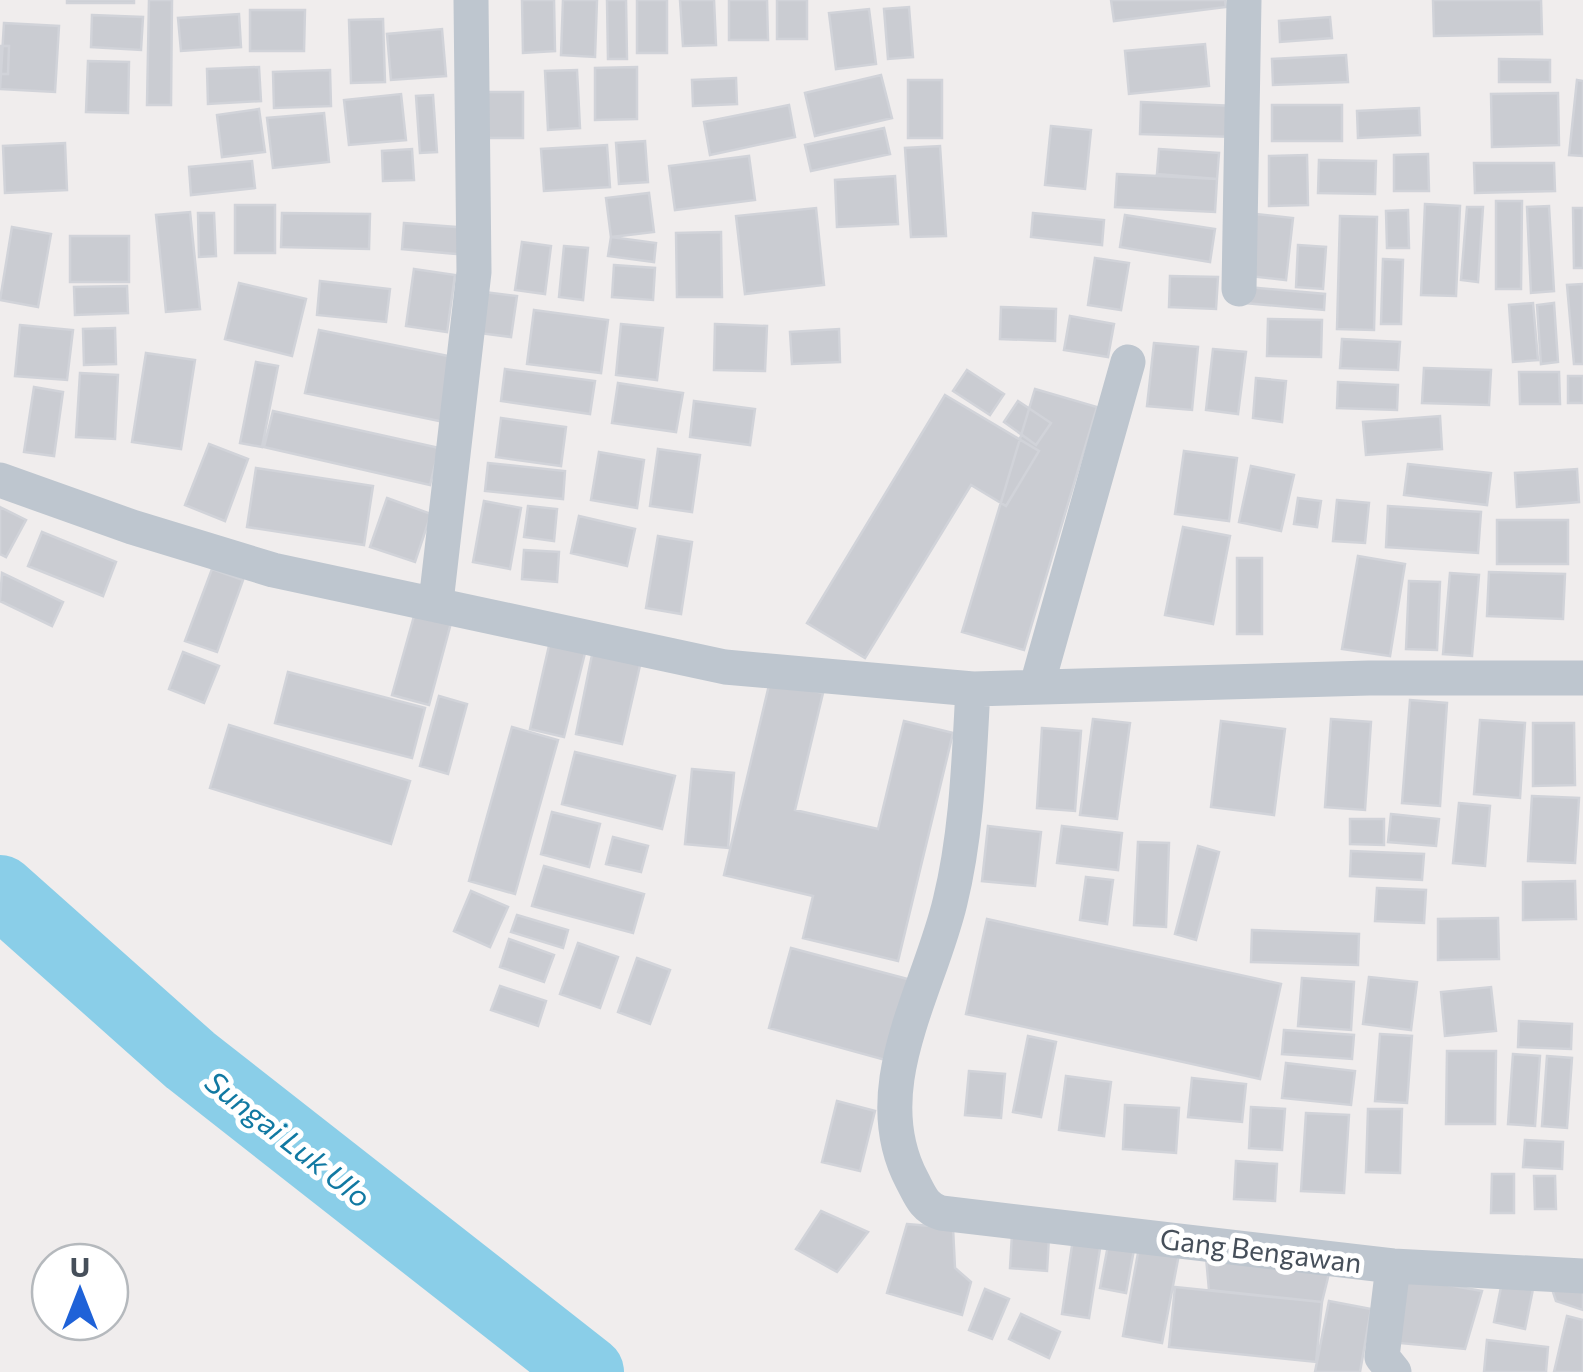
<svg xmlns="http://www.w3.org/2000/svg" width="1583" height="1372" font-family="Commissioner,sans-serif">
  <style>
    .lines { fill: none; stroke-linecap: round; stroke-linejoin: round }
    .river { stroke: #8acee8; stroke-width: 72 }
    .building { fill: #caccd2; stroke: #d1d3d9; stroke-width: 2.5 }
    .street { stroke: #bec6cf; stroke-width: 35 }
    .labels { text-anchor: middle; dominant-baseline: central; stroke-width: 10; stroke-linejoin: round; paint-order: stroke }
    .street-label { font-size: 28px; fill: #464f5a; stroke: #fff }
    .water-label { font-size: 30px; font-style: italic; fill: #1179a2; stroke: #fff }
  </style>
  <rect width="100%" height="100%" fill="#f0eded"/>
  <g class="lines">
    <path class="river" d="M0,891L190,1060L588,1372"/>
  </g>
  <path class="building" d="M67,0H134V3H67Z
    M149,0H172L171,105H147Z
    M522,0H554L555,51L523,53Z
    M563,0H597L595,57L561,55Z
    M607,0H626L627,59H608Z
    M637,0H667V53H637Z
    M680,0H714L716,45L683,46Z
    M729,0H767L768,40H729Z
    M777,0H807V39H777Z
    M1111,0H1225L1226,7L1114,21Z
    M1433,0H1541L1542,34L1434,36Z
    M909,7L913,57L888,59L884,9Z
    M869,9L876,64L836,69L829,13Z
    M250,10H305L304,51H250Z
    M239,14L241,47L181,51L178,18Z
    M92,15L143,17L141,50L91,47Z
    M1330,17L1332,38L1280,42L1279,21Z
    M383,19L385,82L351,83L349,20Z
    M4,23L59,26L55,92L0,89Z
    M442,29L446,76L391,80L387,34Z
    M1205,44L1209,86L1129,94L1125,51Z
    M0,46H9L8,74H0Z
    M1346,55L1348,82L1273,85L1272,59Z
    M1499,59L1550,60V82H1499Z
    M88,61L129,62L128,113L86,112Z
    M259,67L261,101L208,104L207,69Z
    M637,67V119L595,120V68Z
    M330,70L331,106L274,108L273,72Z
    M577,70L580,128L548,130L545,71Z
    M881,75L892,118L815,136L805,93Z
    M736,78L737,104L693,106L692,80Z
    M908,80H942V138H908Z
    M1577,80L1583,81V156L1569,155Z
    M481,92H523V138H481Z
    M1558,93L1559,145L1492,147L1491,94Z
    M401,94L406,140L349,145L344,100Z
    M433,95L437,152L420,153L416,96Z
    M1141,102L1236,106L1235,137L1140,134Z
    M789,105L795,137L710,155L704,122Z
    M1272,105H1342V141H1272Z
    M1419,108L1420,135L1358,138L1357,111Z
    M259,109L265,152L222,157L217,115Z
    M324,113L329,162L273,168L267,118Z
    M1051,126L1091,130L1085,189L1045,185Z
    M884,128L890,154L811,171L805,145Z
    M645,141L648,182L619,184L616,143Z
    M65,143L67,190L5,193L3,146Z
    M607,145L610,187L544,191L541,149Z
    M940,146L946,236L911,237L905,148Z
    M412,149L414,180L383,181L382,151Z
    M1159,149L1219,153L1217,179L1157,174Z
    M1428,154L1429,191H1394V155Z
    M1307,155L1308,205L1269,206V156Z
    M749,156L755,200L675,210L669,166Z
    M1319,160L1376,161L1375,194L1318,193Z
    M252,161L255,188L191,195L189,167Z
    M1474,163H1554L1555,191L1475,193Z
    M1117,174L1217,179L1215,212L1115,207Z
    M895,176L898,224L837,227L835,180Z
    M649,193L654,232L611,237L606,198Z
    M1496,201H1522L1521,289H1496Z
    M1425,204L1460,206L1456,296L1421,295Z
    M235,205H275V253H235Z
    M1549,206L1554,291L1531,293L1527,207Z
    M1467,207H1483L1478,282L1461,280Z
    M816,208L824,285L745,294L736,216Z
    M1573,208H1583V268H1574Z
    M1408,210L1409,248H1387L1386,211Z
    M190,212L200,309L166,312L156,215Z
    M198,213H214L216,256L199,257Z
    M282,213L370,214L369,249L281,247Z
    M1033,213L1104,220L1102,245L1031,237Z
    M1256,214L1293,218L1286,280L1249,276Z
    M1125,215L1215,229L1210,262L1120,247Z
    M1340,216L1377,217L1374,330L1337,329Z
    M404,223L469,228L467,255L402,249Z
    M12,227L51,234L38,307L0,300Z
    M721,232L722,297H677L676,233Z
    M70,236H129V282H70Z
    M611,237L656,243L654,262L608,256Z
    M522,242L551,246L545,294L515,290Z
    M1298,245L1326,247L1323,289L1296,287Z
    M564,246L588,248L583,300L559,297Z
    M1095,258L1129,263L1121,310L1088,305Z
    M1383,259L1403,260L1401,324H1381Z
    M614,265L655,268L653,300L612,297Z
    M414,269L455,275L447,332L406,326Z
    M1170,276L1218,277L1216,309L1169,307Z
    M320,281L390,289L386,322L317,315Z
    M239,283L306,299L292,356L225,339Z
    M1583,284V364H1574L1567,285Z
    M127,286L128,313L75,315L74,287Z
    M1247,287L1325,294L1324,310L1245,303Z
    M484,292L517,296L511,337L479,333Z
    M1533,303L1538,360L1513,362L1509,305Z
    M1554,303L1558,362L1541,364L1537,305Z
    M1001,307L1056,309L1055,341L1000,339Z
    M534,310L608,320L601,373L527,364Z
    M1070,316L1114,324L1108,357L1064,350Z
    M1268,319L1322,320L1321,357L1267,356Z
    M621,324L663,328L657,380L616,375Z
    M715,324L767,326L765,371L714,370Z
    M20,325L73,330L67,380L15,376Z
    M115,328L116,364L84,365L83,329Z
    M839,329L840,362L792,364L790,332Z
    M319,330L458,358L444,422L305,393Z
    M1342,339L1400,342L1398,370L1340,368Z
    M1154,343L1198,347L1192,410L1147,406Z
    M1213,349L1246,352L1238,414L1206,410Z
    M146,353L195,360L181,449L132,442Z
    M256,362L278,366L262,447L240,443Z
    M1424,368L1491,370L1489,405L1422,403Z
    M505,369L595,381L590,414L501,401Z
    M967,370L1004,394L990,415L953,391Z
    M1519,372H1559L1560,404H1520Z
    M80,373L118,375L115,439L76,437Z
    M1568,376H1583V403H1568Z
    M1256,378L1286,381L1282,422L1253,418Z
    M1338,382L1398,385L1397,410L1337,408Z
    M618,383L683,393L676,432L612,423Z
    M34,387L63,392L54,456L24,452Z
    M1035,389L1097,407L1024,650L962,632Z
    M945,395L1039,451L1006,506L971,485L865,658L807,623Z
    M694,401L755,409L750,445L690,437Z
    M1018,401L1051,423L1036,445L1004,422Z
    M273,411L439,448L430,485L264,447Z
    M1440,416L1442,449L1366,455L1363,422Z
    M501,418L566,427L561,466L496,457Z
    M209,444L248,459L225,521L185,505Z
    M658,449L700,455L692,512L650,506Z
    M1184,451L1237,458L1229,521L1175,514Z
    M599,452L644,460L637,508L591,500Z
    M488,463L565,471L563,499L485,491Z
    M1408,464L1491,473L1487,505L1404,495Z
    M1251,466L1294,475L1281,531L1239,522Z
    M256,468L373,486L364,545L247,527Z
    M1577,469L1579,502L1517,507L1515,473Z
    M387,498L431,514L415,562L370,547Z
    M1298,498L1321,501L1317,527L1294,524Z
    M1337,500L1369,503L1365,543L1333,541Z
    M484,501L521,508L510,569L473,562Z
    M528,506L557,509L554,541L524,537Z
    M1388,506L1481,512L1478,553L1386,547Z
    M0,507L26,520L6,557L0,554Z
    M579,516L635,529L627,566L571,553Z
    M1497,520H1568V564H1497Z
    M1183,527L1230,536L1213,624L1165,615Z
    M42,532L116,562L103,596L28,566Z
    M658,536L692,542L681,614L646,608Z
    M524,550L559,552L557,582L522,579Z
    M1358,556L1405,564L1390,656L1342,649Z
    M1237,558H1262V634H1237Z
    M212,569L243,580L217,652L185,641Z
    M1489,572L1565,574L1563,619L1487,616Z
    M2,573L63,602L52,626L0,601Z
    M1450,573L1479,575L1472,656L1443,654Z
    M1409,581L1440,582L1437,650L1406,649Z
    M416,609L452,619L429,705L392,695Z
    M551,637L587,645L564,737L530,729Z
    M593,650L641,661L622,744L576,734Z
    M183,652L219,666L204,703L169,689Z
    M288,672L425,708L412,758L275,723Z
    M770,681L823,693L795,810L878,829L904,721L953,733L898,961L803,938L813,896L724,875Z
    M439,696L467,704L448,774L420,766Z
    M1410,700L1447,703L1440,806L1402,803Z
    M1093,719L1130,723L1117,819L1080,815Z
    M1331,719L1371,722L1365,810L1325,807Z
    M1480,720L1525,723L1520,798L1474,794Z
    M1221,721L1285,729L1274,815L1211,807Z
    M1533,723H1574L1575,785L1533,786Z
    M229,725L410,781L391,844L210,788Z
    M512,727L558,740L515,894L469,881Z
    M1042,728L1081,731L1075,811L1037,808Z
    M575,752L675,776L662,829L562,804Z
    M692,769L734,773L728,848L685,844Z
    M1532,796L1579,798L1575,863L1528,861Z
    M1459,803L1490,806L1485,866L1453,863Z
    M552,812L600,824L589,867L541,854Z
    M1391,814L1439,819L1436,846L1388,842Z
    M1350,819H1384V845L1350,844Z
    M988,826L1041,832L1035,886L982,881Z
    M1062,826L1122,833L1118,870L1057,863Z
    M613,837L648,846L641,872L606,864Z
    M1138,842L1169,843L1166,927L1134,925Z
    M1198,846L1219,852L1196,940L1175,934Z
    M1351,851L1424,854L1422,880L1350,876Z
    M544,866L644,894L633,933L532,906Z
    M1086,877L1113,880L1107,924L1080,920Z
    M1575,881L1576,919L1523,920V882Z
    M1377,888L1426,890L1424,923L1375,921Z
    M471,891L508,907L490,947L454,931Z
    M517,915L568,930L563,948L511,932Z
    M1498,918L1499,959L1438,960V919Z
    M987,919L1281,984L1260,1079L966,1014Z
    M1252,930L1359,934L1358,965L1251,962Z
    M509,939L554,955L544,982L500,967Z
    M578,943L618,957L600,1008L560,994Z
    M791,948L911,980L889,1061L769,1028Z
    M637,958L670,970L650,1024L618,1012Z
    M1369,977L1417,982L1411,1030L1363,1024Z
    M1302,978L1354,982L1351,1030L1298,1026Z
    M500,986L546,1001L538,1026L491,1010Z
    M1491,987L1496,1031L1445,1036L1441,992Z
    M1519,1021L1572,1024L1571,1049L1518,1047Z
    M1284,1030L1354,1035L1352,1059L1282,1054Z
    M1380,1034L1412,1036L1407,1103L1375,1101Z
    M1028,1036L1056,1042L1041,1117L1013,1112Z
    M1447,1051H1496L1495,1124H1446Z
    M1513,1054L1540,1056L1535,1126L1508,1124Z
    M1547,1056L1572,1058L1567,1128L1542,1126Z
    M1286,1063L1355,1071L1351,1105L1282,1098Z
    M969,1071L1005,1074L1001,1118L965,1115Z
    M1066,1076L1111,1082L1104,1136L1059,1130Z
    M1192,1078L1246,1084L1242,1122L1188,1117Z
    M837,1101L875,1111L860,1171L822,1162Z
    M1125,1105L1179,1108L1176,1153L1123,1149Z
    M1251,1107L1285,1109L1282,1150L1249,1148Z
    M1368,1109H1402L1400,1173L1366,1172Z
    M1306,1113L1349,1115L1344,1193L1301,1191Z
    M1525,1140L1563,1142L1562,1169L1523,1167Z
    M1236,1161L1277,1164L1275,1201L1234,1199Z
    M1492,1174H1514V1213H1491Z
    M1534,1176H1555L1556,1209H1535Z
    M821,1211L868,1232L837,1272L796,1249Z
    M907,1224L953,1228L955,1268L971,1282L962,1315L887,1293Z
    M1074,1232L1102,1236L1089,1318L1062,1314Z
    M1012,1234L1049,1237L1047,1271L1010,1268Z
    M1109,1240L1135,1244L1126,1293L1100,1288Z
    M1140,1242L1180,1249L1162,1343L1123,1336Z
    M1206,1257L1331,1265L1322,1302L1209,1290Z
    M1402,1277L1482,1291L1465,1349L1388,1342Z
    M1502,1282L1533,1289L1525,1329L1494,1322Z
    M1175,1287L1322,1302L1316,1362L1169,1347Z
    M1583,1288V1310L1556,1301L1552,1289Z
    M985,1289L1009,1299L992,1339L969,1330Z
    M1329,1301L1371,1309L1360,1372H1315Z
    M1021,1314L1060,1332L1049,1358L1009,1339Z
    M1567,1316L1583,1320V1372H1554Z
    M1487,1340L1548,1347L1546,1372H1484Z"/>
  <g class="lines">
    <path class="street" d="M1239,289L1244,0
      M0,480L132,527L273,570L725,667L973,689L1369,678H1583
      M436,602L474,272L471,0
      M1037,685L1128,362
      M973,689C969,760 967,833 950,902C929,991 864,1089 912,1180C920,1195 924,1208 941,1213L1393,1266L1583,1276
      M1393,1266L1382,1357L1394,1372"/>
  </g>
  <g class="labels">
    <g class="street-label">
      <text transform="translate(1261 1250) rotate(7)">Gang Bengawan</text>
    </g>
    <g class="water-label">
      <text transform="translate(289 1138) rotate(38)">Sungai Luk Ulo</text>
    </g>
  </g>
  <g transform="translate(80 1292)"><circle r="48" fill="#ffffff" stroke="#b5b9bd" stroke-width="2.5"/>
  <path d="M0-8L18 38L0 25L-18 38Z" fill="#1f62d8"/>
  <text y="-15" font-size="28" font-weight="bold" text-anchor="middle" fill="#464f5a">U</text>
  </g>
</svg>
